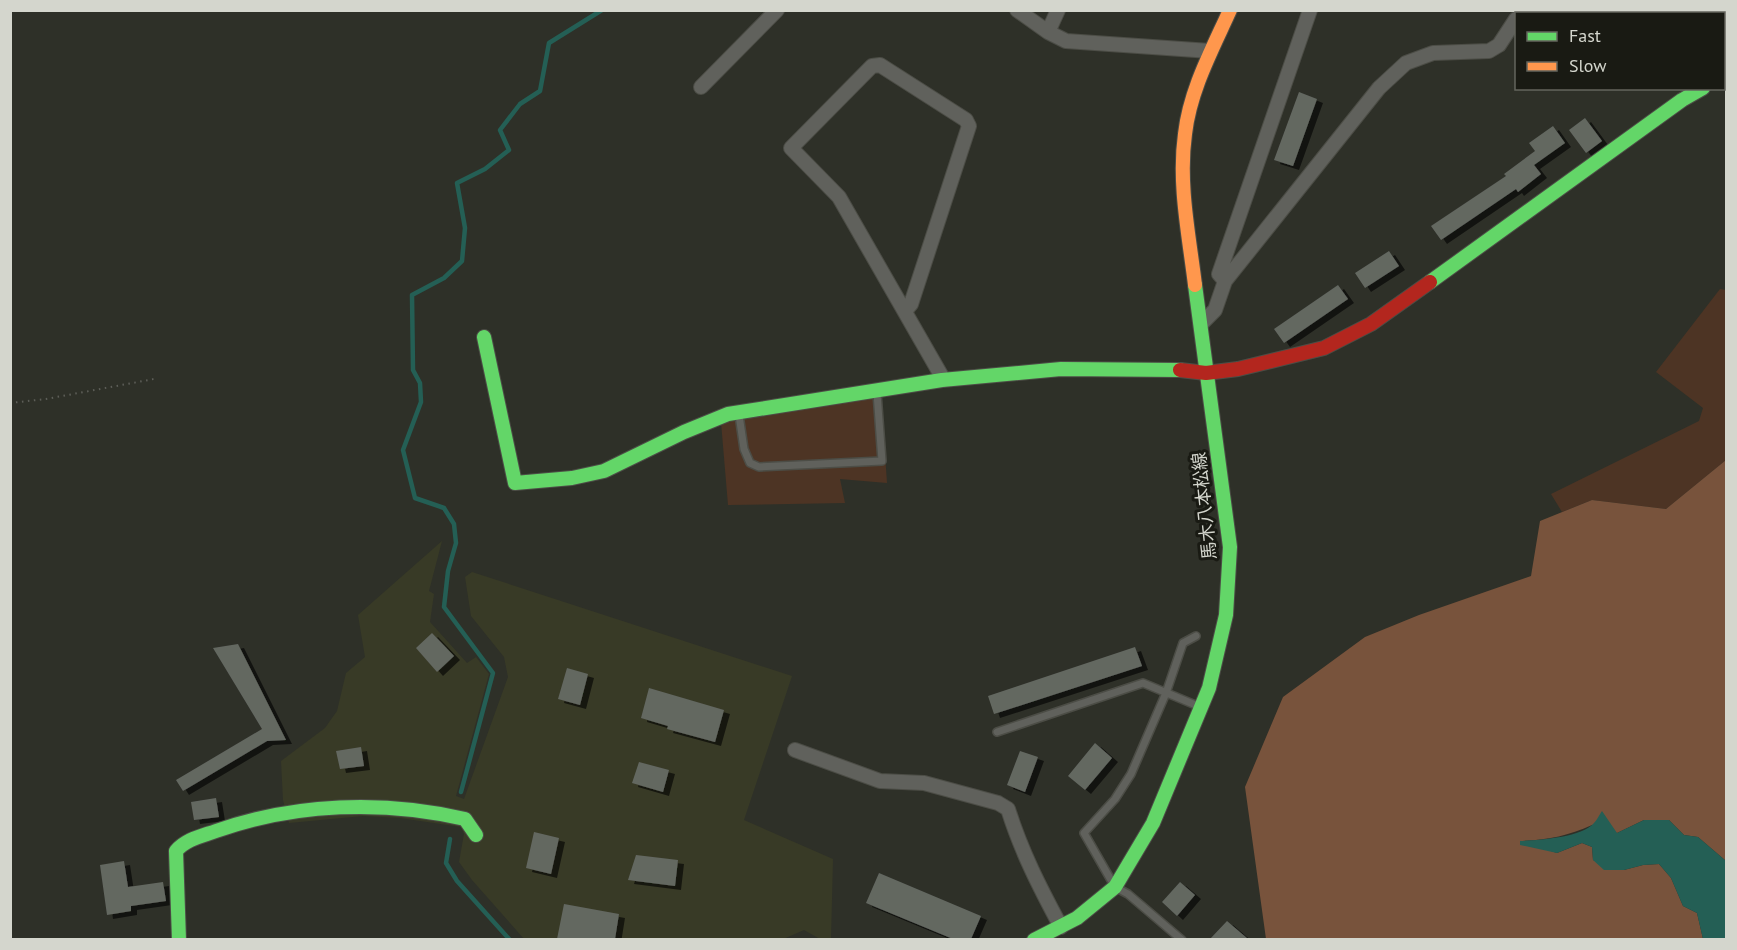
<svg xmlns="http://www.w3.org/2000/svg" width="1737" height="950" font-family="'PT Sans','Noto Sans JP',sans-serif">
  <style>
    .built { fill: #383a26 }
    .green { fill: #4d3424 }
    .forest { fill: #78533c }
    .water { fill: #245f55 }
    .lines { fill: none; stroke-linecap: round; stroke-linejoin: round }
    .stream { stroke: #245f55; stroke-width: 4.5 }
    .building { fill: #636761; filter: url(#shadow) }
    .lane-casing { stroke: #4c4d46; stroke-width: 10 }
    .street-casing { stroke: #4c4d46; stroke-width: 16 }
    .fast-casing { stroke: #4c4d46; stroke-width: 16 }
    .slow-casing { stroke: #4c4d46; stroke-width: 16 }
    .jam-casing { stroke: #4c4d46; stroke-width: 16 }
    .path { stroke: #5d5e58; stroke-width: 2; stroke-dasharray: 1.5 4.5; stroke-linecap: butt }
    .lane { stroke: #60615c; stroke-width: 7 }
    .street { stroke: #60615c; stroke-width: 14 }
    .fast { stroke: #63d668; stroke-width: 14 }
    .slow { stroke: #ff974d; stroke-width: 14 }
    .jam { stroke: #b3261e; stroke-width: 14 }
    .labels { text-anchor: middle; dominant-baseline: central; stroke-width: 6; stroke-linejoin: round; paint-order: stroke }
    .street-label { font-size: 18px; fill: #d4d6cd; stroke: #191a13 }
  </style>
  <defs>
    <filter id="shadow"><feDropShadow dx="6" dy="4" stdDeviation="0" flood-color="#0009"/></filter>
  </defs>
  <rect width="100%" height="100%" fill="#2e3028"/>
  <path class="built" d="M442,541L429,591L434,594L430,622L467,663L476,657L489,674L456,796L464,799L508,677L504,657L471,616L465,577L472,572L792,676L744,820L833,859L831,939H820L804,930L781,940L524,939L472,880L459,862L464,834L461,827L400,818L363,816L289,823L283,800L281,761L325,728L337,711L346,673L365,657L358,615Z"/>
  <path class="green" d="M1720,289L1726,290V460L1666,509L1592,500L1562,512L1551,494L1699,421L1703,408L1656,372Z
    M881,395L887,483L840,479L845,503L728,505L721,422Z"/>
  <path class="forest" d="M1726,460V861L1698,837L1684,835L1669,820H1644L1617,833L1592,825C1567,836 1548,840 1520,841L1557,853L1582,843L1592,847L1593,860L1624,870L1643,865L1659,864L1671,878L1683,906L1697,913L1703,939H1266L1245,787L1283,697L1365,637L1419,615L1531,576L1540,521L1592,500L1666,509Z"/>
  <path class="water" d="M1602,811L1617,833L1644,820H1669L1684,835L1698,837L1726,861V939H1703L1697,913L1683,906L1671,878L1659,864L1643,865L1624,870H1604L1593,860L1592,847L1582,843L1557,853L1520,845V841C1538,840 1581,838 1594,823C1597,820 1599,815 1602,811Z"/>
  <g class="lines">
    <path class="stream" d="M461,792L493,673L444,607L448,571L456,543L454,524L444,508L415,498L403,450L421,402L420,383L413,370L412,295L444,278L462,261L465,228L457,183L485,169L509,150L500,130L520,104L540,91L549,43L602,10
      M450,839L446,863L457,881L510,940"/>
  </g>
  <path class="building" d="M1299,92L1317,99L1293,166L1274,160Z
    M1585,118L1602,141L1586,153L1569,130Z
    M1553,126L1565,143L1534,165L1541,174L1518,192L1516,189L1441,240L1431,226L1506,176L1504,174L1535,151L1529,143Z
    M1389,251L1399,266L1365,288L1355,273Z
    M1338,285L1348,299L1284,343L1274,329Z
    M432,633L454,656L437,672L416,648Z
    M238,644L286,740L267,741L183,791L176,780L262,729L213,648Z
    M1135,647L1142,666L994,714L988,696Z
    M567,668L588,674L580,705L558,699Z
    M649,688L724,710L715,742L667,729L668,726L641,718Z
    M1095,743L1112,758L1085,790L1068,776Z
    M361,747L364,766L340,769L336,751Z
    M1020,751L1038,757L1025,792L1007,785Z
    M639,762L669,770L663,792L632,783Z
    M216,798L219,817L194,820L191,802Z
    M534,832L559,838L551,874L526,868Z
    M636,855L678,860L675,886L628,880Z
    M124,861L128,887L163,882L166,901L131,906V911L107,915L100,865Z
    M879,873L981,916L971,939H953L866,903Z
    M1180,882L1195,895L1177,916L1162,902Z
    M564,904L619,914L615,939H557Z
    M1227,921L1248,939H1210Z"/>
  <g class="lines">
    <defs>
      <path id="lane" d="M739,415L744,449L750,463L759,467L882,461L877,393
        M997,732L1143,683L1198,706
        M1182,940L1128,894L1115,887L1084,833L1115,799L1131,774L1166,693L1183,643L1196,636"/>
      <path id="street" d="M1017,10L1048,32L1066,41L1210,51
        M1048,32L1058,10
        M1724,77L1726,76
        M701,87L777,10
        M1225,281L1219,274L1310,10
        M905,311L911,304L969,126L966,120L880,65L872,66L791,148L839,197L941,375L942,380
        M1201,324L1215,310L1225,281L1379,88L1406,63L1433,53L1489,51L1499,45L1516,19
        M795,750L880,781L924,783L998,803L1008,809C1021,851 1040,888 1061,927"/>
      <path id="fast" d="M1430,282L1682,100L1703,88
        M484,337L515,483L572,478L604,471L684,432L728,414L942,380L1061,369L1180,370
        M179,940L176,851C186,839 202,836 216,831C295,803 384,800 465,819L476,835
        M1034,940L1077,918L1115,887L1153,823L1209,688L1226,615L1230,547L1195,285"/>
      <path id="slow" d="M1195,285C1189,235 1178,184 1185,134C1190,90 1212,50 1230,10"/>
      <path id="jam" d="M1180,370L1206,373L1238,369L1324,348L1371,324L1430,282"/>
    </defs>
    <use href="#lane" class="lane-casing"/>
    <use href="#street" class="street-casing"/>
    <use href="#fast" class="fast-casing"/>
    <use href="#slow" class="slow-casing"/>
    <use href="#jam" class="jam-casing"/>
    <path class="path" d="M10,403L46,399L154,379"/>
    <use href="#lane" class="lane"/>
    <use href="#street" class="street"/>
    <use href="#fast" class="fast"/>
    <use href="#slow" class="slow"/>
    <use href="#jam" class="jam"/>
  </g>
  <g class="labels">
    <g class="street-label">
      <text transform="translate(1204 506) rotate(-96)">馬木八本松線</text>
    </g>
  </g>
  <rect width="1737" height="950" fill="none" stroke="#d4d6cd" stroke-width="24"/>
  <rect x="1515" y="12" width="210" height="78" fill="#191a13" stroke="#64655d" stroke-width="1.5"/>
  <rect x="1527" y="32" width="30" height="9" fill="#63d668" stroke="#64655d" stroke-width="1.5"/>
  <text x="1569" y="42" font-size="18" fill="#d4d6cd">Fast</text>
  <rect x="1527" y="62" width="30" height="9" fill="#ff974d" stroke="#64655d" stroke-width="1.5"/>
  <text x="1569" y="72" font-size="18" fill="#d4d6cd">Slow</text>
</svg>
